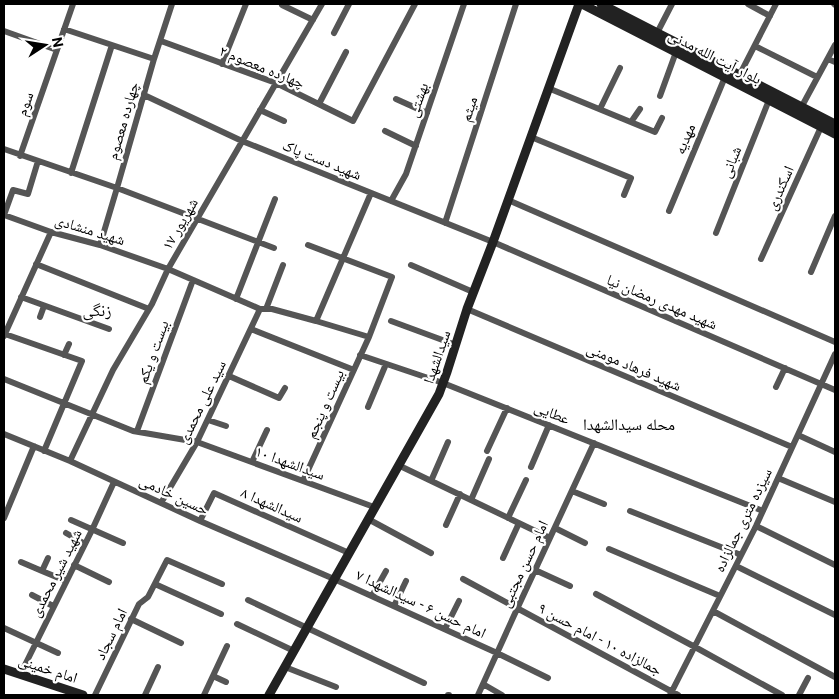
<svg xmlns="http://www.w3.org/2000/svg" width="839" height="699" font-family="Roboto,'Noto Naskh Arabic',sans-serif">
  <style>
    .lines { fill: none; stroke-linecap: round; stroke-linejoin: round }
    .street { stroke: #555; stroke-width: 6 }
    .secondary { stroke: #222; stroke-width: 9 }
    .labels { text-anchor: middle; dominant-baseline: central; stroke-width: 4.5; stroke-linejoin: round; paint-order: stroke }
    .street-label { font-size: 15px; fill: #000; stroke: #fff }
    .neighbourhood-label { font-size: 16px; fill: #000; stroke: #fff }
  </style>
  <rect width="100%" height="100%" fill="#fff"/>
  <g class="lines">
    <path class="street" d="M283,4L282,5L313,20
      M748,4L770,16
      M834,4L835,5
      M64,29L154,59
      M4,31L57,50
      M334,33L349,4
      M657,33L672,4
      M161,41L276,83L353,121L415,4
      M755,46L817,77
      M828,59L835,62
      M222,64L246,4
      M740,74L776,4
      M548,88L655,132L662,118
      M144,95L242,141L493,242L835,390
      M660,96L676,52
      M396,99L427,113
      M319,104L346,52
      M802,106L835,45
      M600,109L620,68
      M260,110L284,121
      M631,122L640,109
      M385,131L416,146
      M531,137L631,178L624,195
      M4,149L117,188L274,248
      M20,156L73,4
      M71,173L112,45
      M508,200L835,342
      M391,201L406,174L464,4
      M669,211L725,77
      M4,215L51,232L100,245L168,269L260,309H272L316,321L369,337
      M4,215L13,190L28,194L38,161
      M445,223L516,4
      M716,233L769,100
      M100,245L117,188L154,59L172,4
      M761,259L821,127
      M36,264L149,309
      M411,265L473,292
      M811,272L835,216
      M21,297L109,329
      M236,299L275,199
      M266,309L283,265
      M467,309L792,447
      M40,317L44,306
      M316,321L371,193
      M391,321L456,345
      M251,329L354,370
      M5,334L82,361L44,451
      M4,336L51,232
      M64,355L69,344
      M360,355L443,383L763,511
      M229,376L279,398L285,388
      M4,379L133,431L197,442L374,507
      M776,387L785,368
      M368,407L386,364
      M208,420L226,426
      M137,431L193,280
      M4,434L70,461L200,521L334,579L497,653L548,678
      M798,435L835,452
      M487,451L507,408
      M70,461L113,370L152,304L168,269L322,4
      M252,462L267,430
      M398,465L550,538
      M531,467L549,425
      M778,478L835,502
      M303,481L369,337L392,277L308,245
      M431,481L448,442
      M572,491L604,504
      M471,500L489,459
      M161,503L197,442L260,309
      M630,511L741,555
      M4,518L34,446
      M508,518L526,480
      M368,519L431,553
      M71,520L123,543
      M200,521L214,493L349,553
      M446,525L460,494
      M756,526L835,565
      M555,528L585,543
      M66,533L85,544
      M609,549L720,596
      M48,558L42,571L66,581
      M503,558L519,523
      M21,562L42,571
      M74,565L109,582
      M736,566L835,615
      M535,570L570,586
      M463,579L678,695
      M155,584L221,614
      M596,594L695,647L782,695
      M32,595L53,606
      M372,596L386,571
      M248,600L424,683
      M394,606L406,581
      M713,611L835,677
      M131,619L181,643
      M237,624L294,651
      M4,628L58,653
      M445,629L459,601
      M285,667L336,687
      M20,675L92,530L114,482
      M213,676L226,682
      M483,684L502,695
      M95,695L139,604L148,597L167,560L222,584
      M145,695L158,667
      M204,695L227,646
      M448,695H449
      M478,695L517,609L594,443
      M670,695L756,526L835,354
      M799,695L808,678"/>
    <path class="secondary" d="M582,4L835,134
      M601,4L835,124
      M4,669L83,695
      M269,695L439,394L447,372L467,309L493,242L579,4"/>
  </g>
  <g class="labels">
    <g class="street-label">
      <text transform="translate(715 57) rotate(27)">بلوار آیت الله مدنی</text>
      <text transform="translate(262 67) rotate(22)">چهارده معصوم ۲</text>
      <text transform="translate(418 100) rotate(-71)">بهشتی</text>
      <text transform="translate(25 104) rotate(-71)">سوم</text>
      <text transform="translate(469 109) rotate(-72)">میثم</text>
      <text transform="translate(123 121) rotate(-74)">چهارده معصوم</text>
      <text transform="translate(685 139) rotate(-67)">مهدیه</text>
      <text transform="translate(322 160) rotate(22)">شهید دست پاک</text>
      <text transform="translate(731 162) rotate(-68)">شبانی</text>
      <text transform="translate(780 188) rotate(-66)">اسکندری</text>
      <text transform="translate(180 224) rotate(-60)">۱۷ شهریور</text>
      <text transform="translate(90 230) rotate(17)">شهید منشادی</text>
      <text transform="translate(662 302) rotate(23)">شهید مهدی رمضان نیا</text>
      <text transform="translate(153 352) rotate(-70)">بیست و یکم</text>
      <text transform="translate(437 357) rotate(-71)">سیدالشهدا</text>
      <text transform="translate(634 367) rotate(23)">شهید فرهاد مومنی</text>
      <text transform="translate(202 402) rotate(-64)">سید علی محمدی</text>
      <text transform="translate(325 404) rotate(-66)">بیست و پنجم</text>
      <text transform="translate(552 413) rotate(22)">عطایی</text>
      <text transform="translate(290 463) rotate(20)">سیدالشهدا ۱۰</text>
      <text transform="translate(174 495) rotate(25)">حسین خادمی</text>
      <text transform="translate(272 505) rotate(24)">سیدالشهدا ۸</text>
      <text transform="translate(743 520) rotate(-64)">سیزده متری جمالزاده</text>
      <text transform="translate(524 564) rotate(-65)">امام حسن مجتبی</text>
      <text transform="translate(56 573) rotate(-63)">شهید شیر محمدی</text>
      <text transform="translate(421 604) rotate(25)">امام حسن ۶ - سیدالشهدا ۷</text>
      <text transform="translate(111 634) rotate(-64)">امام سجاد</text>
      <text transform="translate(600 639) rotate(28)">جمالزاده ۱۰ - امام حسن ۹</text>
      <text transform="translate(48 669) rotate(18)">امام خمینی</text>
    </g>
    <g class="neighbourhood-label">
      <text x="97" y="310">زنگی</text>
      <text x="629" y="424">محله سیدالشهدا</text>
    </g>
  </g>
  <rect width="839" height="699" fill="none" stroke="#000000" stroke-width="10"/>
  <g transform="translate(45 45) rotate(78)" stroke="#ffffff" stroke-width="4" paint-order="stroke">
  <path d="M0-4L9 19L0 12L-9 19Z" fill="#000000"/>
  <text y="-8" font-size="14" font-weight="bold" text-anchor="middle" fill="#000000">N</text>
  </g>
</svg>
